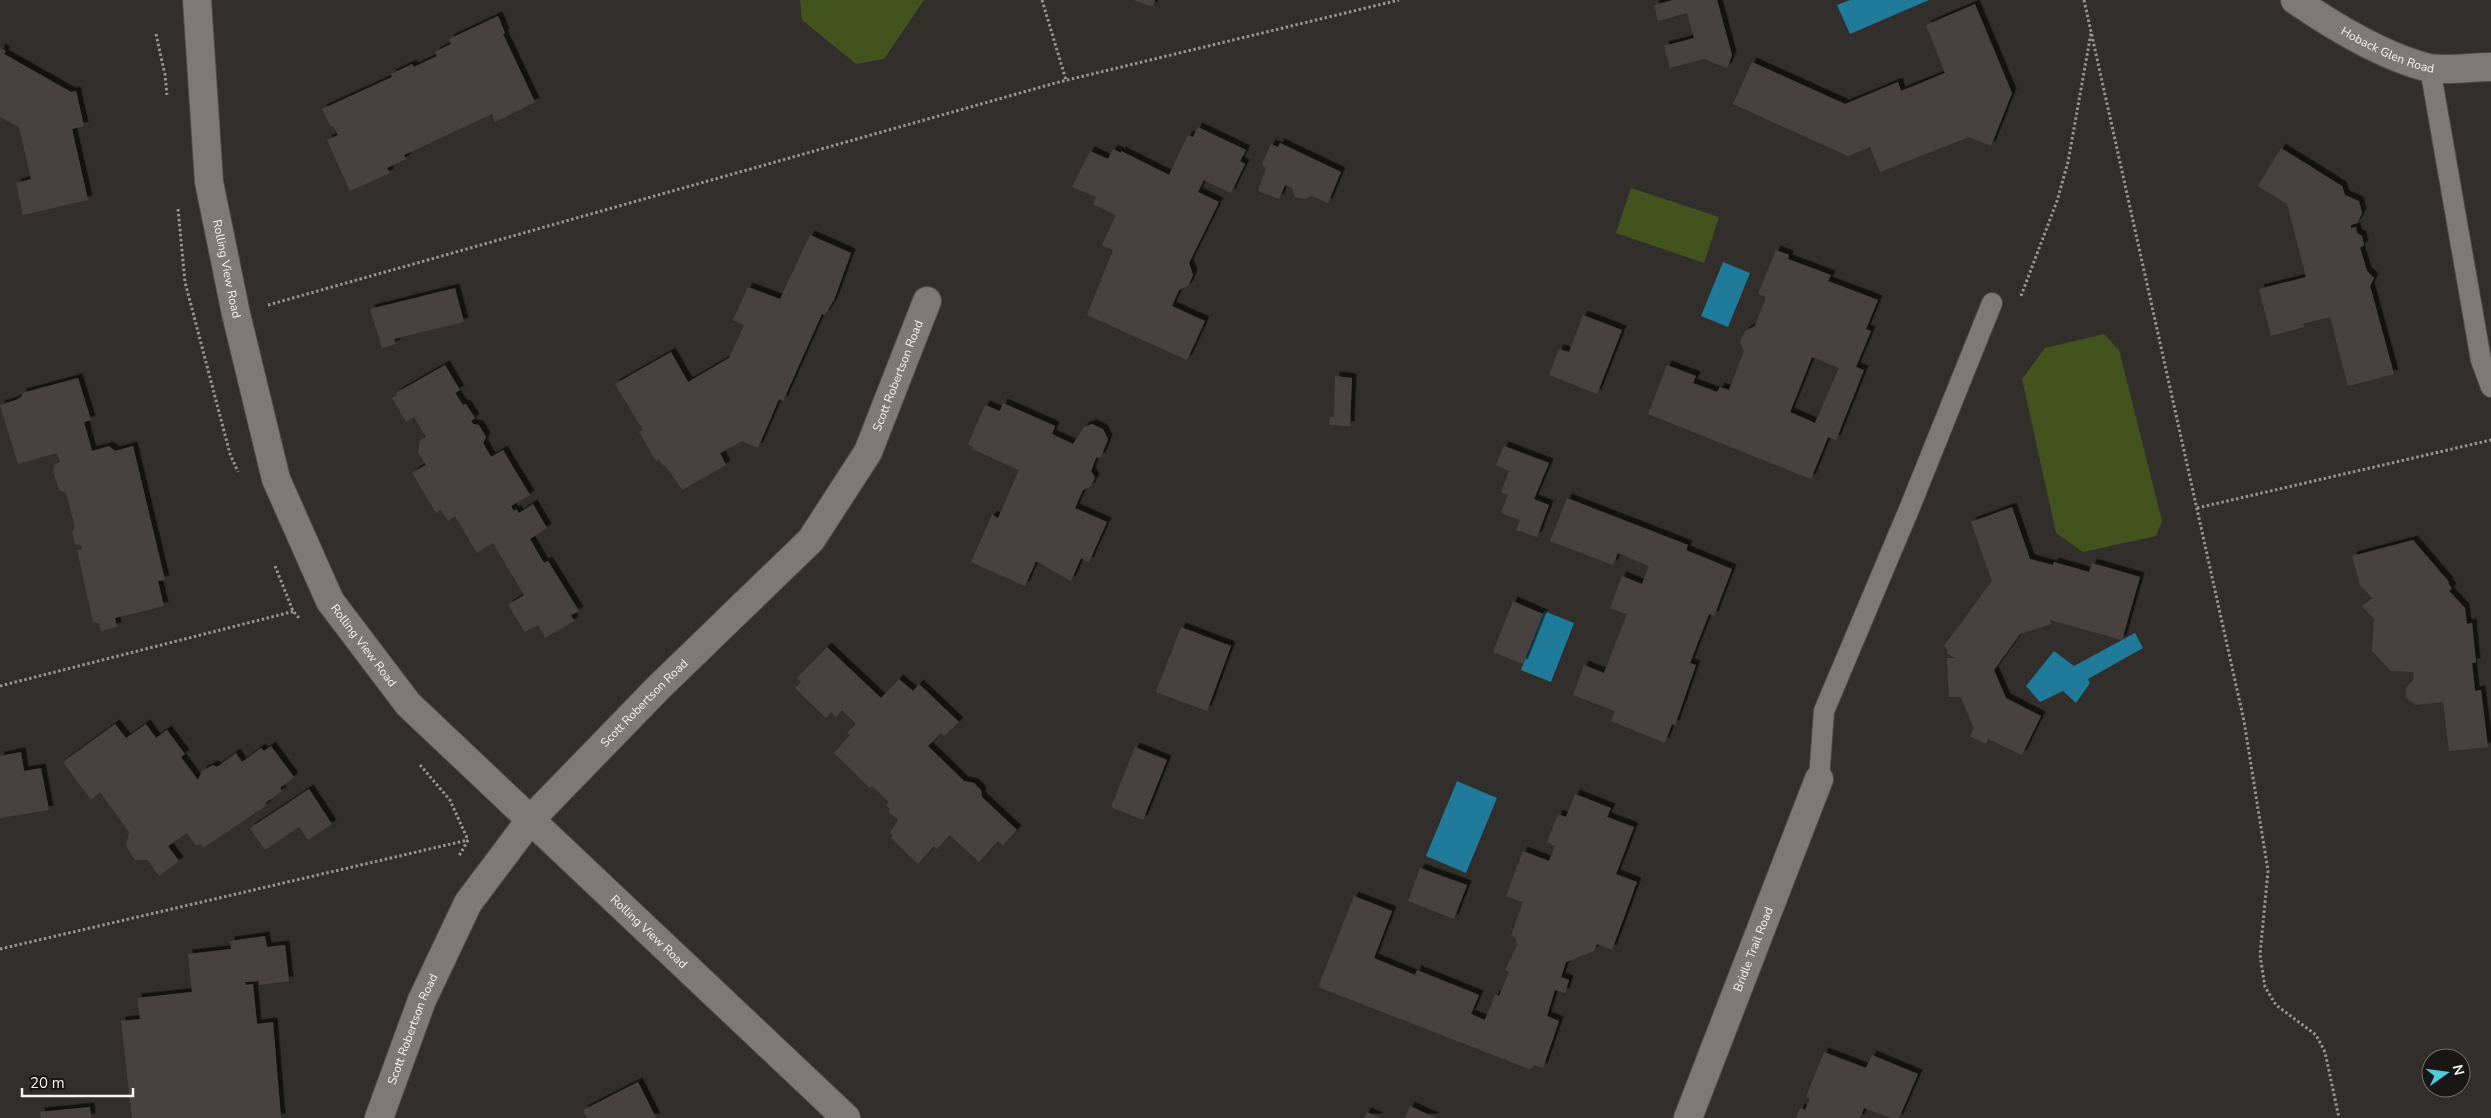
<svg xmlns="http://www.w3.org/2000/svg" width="2491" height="1118" font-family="'Nunito Sans',sans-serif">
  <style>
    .green { fill: #42531d }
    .water { fill: #207a99 }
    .building { fill: #474340; fill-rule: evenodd; filter: url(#shadow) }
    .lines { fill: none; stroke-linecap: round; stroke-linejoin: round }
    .lane-casing { stroke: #4f4b49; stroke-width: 22 }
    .street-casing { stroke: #4f4b49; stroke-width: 30 }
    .path { stroke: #979492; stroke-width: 3; stroke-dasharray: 2.5 2.5; stroke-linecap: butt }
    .lane { stroke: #7e7976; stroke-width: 20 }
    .street { stroke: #7e7976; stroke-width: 28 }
    .labels { text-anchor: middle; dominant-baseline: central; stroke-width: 5; stroke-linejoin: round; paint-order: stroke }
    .street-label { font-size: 12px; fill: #f5f2f1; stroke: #181715 }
  </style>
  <defs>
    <filter id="shadow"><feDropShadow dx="4.5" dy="-4.5" stdDeviation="0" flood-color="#0009"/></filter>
  </defs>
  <rect width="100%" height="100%" fill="#322e2b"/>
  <path class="green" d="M800,0H924L884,59L856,64L802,20Z
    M1631,188L1719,217L1704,263L1616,233Z
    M2104,334L2119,350L2162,521L2156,536L2083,552L2056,533L2022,379L2045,348Z"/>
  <path class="water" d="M1850,0H1929L1850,34L1837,5Z
    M1723,262L1750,273L1728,327L1701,316Z
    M1544,611L1574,623L1551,682L1521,670Z
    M2135,633L2143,648L2088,679L2090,683L2076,703L2063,691L2040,702L2026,686L2054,651L2074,666Z
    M1457,781L1497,798L1466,873L1426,856Z"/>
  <path class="building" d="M1134,0H1155L1153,7Z
    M1673,0H1717L1732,55L1727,68L1704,59L1670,68L1664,46L1694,38L1687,13L1658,21L1654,5Z
    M1975,4L2012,93L1991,146L1969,137L1880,172L1870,147L1848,156L1733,104L1752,62L1845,104L1898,82L1901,91L1945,73L1926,25Z
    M498,16L505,33L503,34L535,102L495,122L492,114L404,155L406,159L387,168L390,173L350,191L327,140L338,135L333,126L331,127L322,109L392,77L391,74L412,64L414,67L437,56L435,52L451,44L449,39Z
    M0,48L6,51L4,54L71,92L76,91L84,126L72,129L88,200L23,215L16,183L31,179L19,127L0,117Z
    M1198,127L1246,150L1240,161L1245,164L1231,193L1204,180L1198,192L1219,202L1189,263L1193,275L1188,286L1179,290L1172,306L1205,321L1187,360L1087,315L1113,250L1102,245L1116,215L1093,204L1096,197L1072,187L1090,151L1108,159L1113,149L1121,153V151L1169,175L1188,135L1193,137Z
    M1280,143L1341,172L1328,203L1312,196L1304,199L1295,197L1292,188L1285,185L1279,199L1258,191L1266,168L1262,164L1271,144L1278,147Z
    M2281,148L2342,186L2345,195L2359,201L2362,213L2357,223L2351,225V228L2356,227L2357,233L2362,236L2364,245L2360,248L2367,271L2374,278L2370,286L2394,374L2348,386L2330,317L2303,324L2304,327L2271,336L2259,289L2306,277L2287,204L2258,186Z
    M810,235L851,253L834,300L825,315L822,314L783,401L779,399L758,448L742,441L720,453L726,465L682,490L665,465L663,466L659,459L656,461L639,432L643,430L615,384L671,352L688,382L729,358L744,325L733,320L748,287L780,299Z
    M1776,250L1789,255L1788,259L1831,275L1828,281L1878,300L1866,329L1871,331L1856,367L1864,370L1836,440L1828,437L1811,479L1648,414L1667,365L1696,376L1693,383L1717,392L1720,387L1729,390L1744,351L1740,342L1745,331L1755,326L1766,297L1758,294ZM1812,357L1839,368L1815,423L1790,412Z
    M455,288L464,322L394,339L396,344L382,348L370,309Z
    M1583,315L1622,330L1597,394L1549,375L1559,349L1569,352Z
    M445,365L460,390L455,393L463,405L466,404L475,418L471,421L473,424L479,425L486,437L483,443L491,457L503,450L530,495L511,506L514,511L516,509L519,513L533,504L547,528L530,539L544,563L548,561L579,611L571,615L574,621L545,638L538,625L525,632L508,605L524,595L493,543L477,553L455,516L448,521L441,510L436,513L412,473L426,465L418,452L420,440L426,437L414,417L406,422L392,398L397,395L396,393Z
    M1335,376L1352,378L1350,426L1329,425L1330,417H1334Z
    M78,378L91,420L84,422L92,451L109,446L115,451L133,446L165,580L158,581L164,606L115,618L117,627L101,631L99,623L93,622L77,550L82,549L81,545L75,544L72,532L75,527L66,493L59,490L53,471L55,464L60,462L57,453L18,464L0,405L16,400L22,396V393Z
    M1003,403L1055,426L1052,434L1073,444L1084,427L1092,424L1103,429L1108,439L1101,457L1096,458L1091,471L1095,478L1090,487L1083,490L1075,508L1107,522L1089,562L1081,558L1071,581L1036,561L1025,586L971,562L992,515L998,518L1019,470L972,449L973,447L968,444L985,405L1000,411Z
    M1504,446L1549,463L1534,499L1549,505L1537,537L1516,530L1520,520L1501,513L1508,495L1501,492L1509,471L1496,465Z
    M1567,498L1688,545L1686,550L1732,569L1714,616L1709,614L1690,663L1696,665L1675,725L1672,724L1665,743L1611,721L1615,711L1573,695L1584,665L1604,673L1627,614L1610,608L1622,576L1642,584L1649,566L1618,553L1613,565L1550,541Z
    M2012,507L2030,559L2053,565L2054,562L2089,572L2092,563L2140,577L2122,640L2050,620L2051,624L2020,634L1994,670L2006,698L2041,716L2022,755L1988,739L1986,744L1970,736L1974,729L1961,697H1949L1947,658H1954L1947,653L1948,650L1944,646L1992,581L1971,522Z
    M2413,540L2449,582L2448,583L2452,588L2449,591L2465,608L2467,624L2472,623L2476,663H2472L2475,691L2481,690L2488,747L2449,751L2443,702L2416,705L2406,698V688L2414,679L2413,672L2391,671L2372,651L2374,619L2362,606L2372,598L2360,585L2352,556Z
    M1513,601L1543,614L1523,664L1493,652Z
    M1181,627L1231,646L1207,711L1156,692Z
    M827,647L881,698L899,679L913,691L919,684L959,722L944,736L941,733L928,746L964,781L974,783L981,790L982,797L1017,830L1003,845L998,841L979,862L950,835L937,849L934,846L918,864L891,838L893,836L890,833L898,820L888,811L890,809L886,805L889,802L872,786L870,788L834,753L850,735L847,733L856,724L842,710L836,717L831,712L826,718L795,688L801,682L797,678Z
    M115,724L126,738L146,724L156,738L167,730L185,754L181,757L198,780L202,771L213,765L217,767L236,753L242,762L261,748L264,751L271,746L294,777L280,788L282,791L265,803L267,805L203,848L200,844L196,846L187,833L168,846L179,861L159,876L148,860H135L126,846L129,832L100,792L91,800L63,762Z
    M1135,747L1167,760L1143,820L1111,807Z
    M21,752L24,771L41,768L49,810L0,818V756Z
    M309,789L332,824L308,840L299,827L265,850L250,828Z
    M1575,794L1611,808L1607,817L1634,827L1616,874L1637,882L1612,950L1597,944L1594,951L1566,962L1561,977L1569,980L1565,993L1555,990L1547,1016L1559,1021L1543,1068L1535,1065L1529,1069L1318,987L1354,896L1392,911L1374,958L1415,975L1417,970L1479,995L1471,1014L1485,1020L1495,995L1499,996L1509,972L1505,970L1517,945L1515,937L1511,936L1523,902L1506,896L1523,851L1549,861L1555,846L1547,842L1558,814L1566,817Z
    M1420,868L1467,885L1454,919L1408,901Z
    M265,936L267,947L285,945L289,981L259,985V981L245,982L246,985L253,984L257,1024L273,1022L281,1118H132L121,1021L140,1019L137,998L192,992L188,954L231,949L230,941Z
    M1824,1052L1866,1068L1872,1055L1918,1074L1899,1118H1891L1864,1108L1860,1118H1796L1800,1108L1805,1110L1810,1098L1806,1097Z
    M638,1082L656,1118H587L583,1110Z
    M1410,1106L1436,1118H1405Z
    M90,1107L91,1118H41L40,1112Z
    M1367,1112L1380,1118H1364Z"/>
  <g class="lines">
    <defs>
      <path id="lane" d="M2430,68L2481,360L2491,387
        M1819,779L1824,711L1910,507L1992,303"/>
      <g id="street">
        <path id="s1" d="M197,0L209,182L236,314L276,479L330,601L408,704L846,1118"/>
        <path id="s2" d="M2295,0C2333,26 2384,57 2429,68C2446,71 2473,67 2491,67"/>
        <path id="s3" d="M379,1118L422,1000L468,903L531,819L659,687L811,540L868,452L927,301"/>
        <path id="s4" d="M1688,1118L1819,779"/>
      </g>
    </defs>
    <use href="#lane" class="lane-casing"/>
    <use href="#street" class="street-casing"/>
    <path class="path" d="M1042,0L1066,80
      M2084,0L2244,721L2268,871L2260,955L2265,987L2276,1005L2316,1035L2325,1052L2339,1118
      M156,34L165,75L167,95
      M178,209L185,282L230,454L238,472
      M2021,296L2057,201L2068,162L2091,33
      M268,305L1059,82L1399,0
      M2197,508L2491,440
      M275,566L293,611L300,619
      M0,686L295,611
      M420,765L450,800L468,840L459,856
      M0,949L468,840"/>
    <use href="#lane" class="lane"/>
    <use href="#street" class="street"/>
  </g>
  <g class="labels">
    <g class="street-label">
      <text stroke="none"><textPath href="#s2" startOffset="106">Hoback Glen Road</textPath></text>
      <text stroke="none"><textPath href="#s1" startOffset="271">Rolling View Road</textPath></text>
      <text stroke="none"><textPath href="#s3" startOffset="920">Scott Robertson Road</textPath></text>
      <text stroke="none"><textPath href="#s1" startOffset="676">Rolling View Road</textPath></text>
      <text stroke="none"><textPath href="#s3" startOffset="500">Scott Robertson Road</textPath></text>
      <text stroke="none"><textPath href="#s1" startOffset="1081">Rolling View Road</textPath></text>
      <text stroke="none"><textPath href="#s4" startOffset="181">Bridle Trail Road</textPath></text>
      <text stroke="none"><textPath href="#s3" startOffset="95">Scott Robertson Road</textPath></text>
    </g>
  </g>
  <g transform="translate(2446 1073) rotate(76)"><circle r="24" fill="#181715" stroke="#706f6d"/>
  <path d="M0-4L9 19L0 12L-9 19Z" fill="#53cadc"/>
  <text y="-8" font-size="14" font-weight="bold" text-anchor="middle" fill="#f5f2f1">N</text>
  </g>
  <path d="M22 1088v8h111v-8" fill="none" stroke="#f5f2f1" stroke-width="2.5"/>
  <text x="30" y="1088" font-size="15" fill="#f5f2f1" stroke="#181715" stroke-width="4" paint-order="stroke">20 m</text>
</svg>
